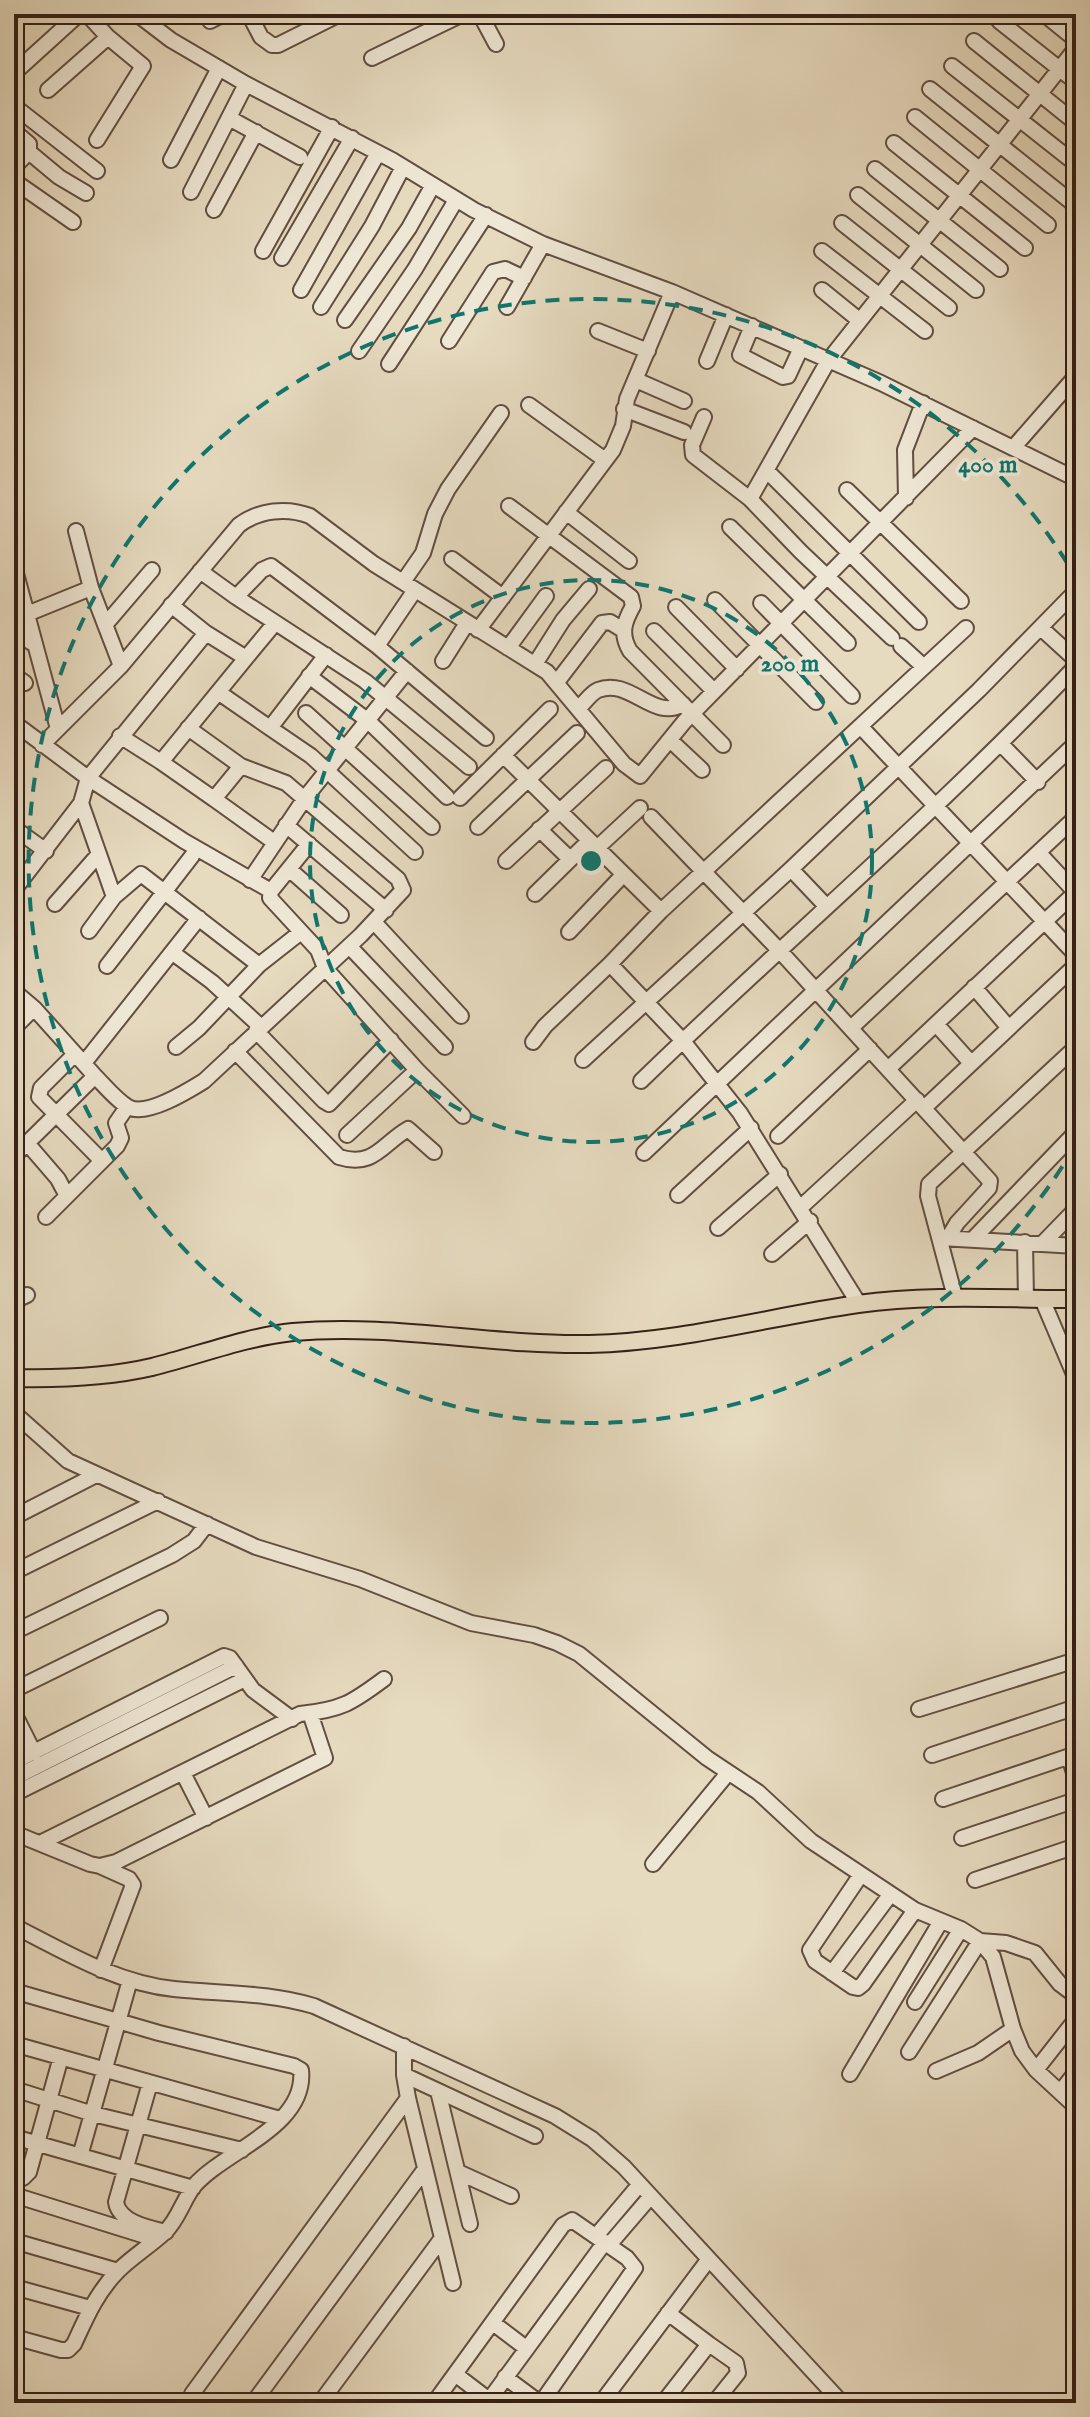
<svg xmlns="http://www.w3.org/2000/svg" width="1090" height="2417" font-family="'IM FELL English',serif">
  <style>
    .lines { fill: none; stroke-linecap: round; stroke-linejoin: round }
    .minor-casing { stroke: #614e41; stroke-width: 18 }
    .major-casing { stroke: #352017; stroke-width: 20 }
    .minor { stroke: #efe7d5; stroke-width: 14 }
    .major { stroke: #e6dabf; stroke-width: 16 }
    .ring { fill: none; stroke: #0f766e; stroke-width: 4; stroke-dasharray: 14 10 }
    .centre { fill: #0f766e; stroke: #efe7d5; stroke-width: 4 }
    .ring-label { font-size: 24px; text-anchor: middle; font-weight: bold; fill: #0f766e; stroke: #efe7d5; stroke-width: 7; stroke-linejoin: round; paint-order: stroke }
  </style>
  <rect width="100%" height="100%" fill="#e6dabf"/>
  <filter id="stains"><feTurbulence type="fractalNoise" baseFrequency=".0025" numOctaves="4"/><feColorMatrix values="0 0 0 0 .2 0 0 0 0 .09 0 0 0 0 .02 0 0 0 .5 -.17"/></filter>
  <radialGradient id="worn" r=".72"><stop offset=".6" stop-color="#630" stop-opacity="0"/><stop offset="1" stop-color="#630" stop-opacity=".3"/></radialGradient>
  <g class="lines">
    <defs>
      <path id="minor" d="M87,14L108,37L143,66L97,140
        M137,14L171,40L246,84L392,160L474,210L543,244L672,292L881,383L1076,479
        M249,14L261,37L272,45H278L340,14
        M480,14L496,44
        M1044,14L1076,40
        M210,21L224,14
        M999,21L1076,82
        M974,41L1076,123
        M372,58L463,14
        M952,66L1076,164
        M14,73L79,14
        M930,89L1075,205
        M48,90L108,37
        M14,106L97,171
        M915,117L1048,225
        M229,118L300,157
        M14,131L29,144V152L14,167
        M894,143L1025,248
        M29,152L59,177L86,193
        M171,160L219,68
        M875,169L1000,269
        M14,181L73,222
        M191,192L246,84
        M858,195L976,290
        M214,210L256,132
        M842,223L949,308
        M263,251L332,127
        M822,251L925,331
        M282,258L352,138
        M301,290L378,153
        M822,290L859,320
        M321,307L372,226L403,167
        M507,307L543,244
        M345,320L409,228L433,185
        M752,326L740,355L783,377L788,376L801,348
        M598,331L648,351
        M449,341L493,272L505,269L524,278
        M359,351L415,269L456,200
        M707,361L726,315
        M389,364L486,215
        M636,380L684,401
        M529,405L605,460
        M624,409L684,432
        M704,417L692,445L693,455L750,499L801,552L892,638
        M1013,448L1076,376
        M768,472L919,622
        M847,490L961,601
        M906,498L905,450L923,403
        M750,499L828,361L1076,48
        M509,506L631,597L633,606C624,622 620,634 630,651L723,745
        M566,512L629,561
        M730,527L848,643
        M76,531L91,588L121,666
        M452,559L503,597
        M14,566L58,729
        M200,571L236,597L262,570L271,566L377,646L486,738
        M403,582L423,553L435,514L448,489L501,413
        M236,597L365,681L469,767
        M715,600L816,702
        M761,603L852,696
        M676,607L737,669
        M27,614L91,588
        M105,625L152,570
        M1041,628L1076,660
        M478,630L613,450L623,426L627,399L672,292
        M14,631L35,645
        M654,631L714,691
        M206,633L246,658L275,623
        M377,646L415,590
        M901,646L924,667
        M508,648L546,596
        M443,661L467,623
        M535,664L563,620L589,589
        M14,675L25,683
        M309,676L367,720L447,797
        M557,682L602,623L610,622L623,630
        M218,692L270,728L326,655
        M579,708C585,702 591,693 598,690C630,677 653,722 683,704
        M306,713L432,827
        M17,725L88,778L206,633L171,605
        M270,728L311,756L415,852
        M862,728L1076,955
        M120,736L161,762L246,658
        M670,740L702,770
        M1001,744L1038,782
        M42,745L121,666L239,525C259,510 287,507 310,516L374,564L547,672L624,764L640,776L684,722L973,428
        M503,755L661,911
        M161,762L214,799L241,766L188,728
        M460,798L550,709
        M214,799L274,842
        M651,817L779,950L990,1181L989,1188L957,1223L948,1238
        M286,825L386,910
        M478,827L577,733
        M14,828L46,851
        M539,829L570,859
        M309,844L271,891L270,898L318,950L325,968L417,1070L463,1116
        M597,848L640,808
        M1039,853L1076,893
        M506,861L606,768
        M289,869L341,915
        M791,869L827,907
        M250,880L305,798L407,671
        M14,890L81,803
        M535,894L589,841
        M114,897L81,803L88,778L184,841L271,891
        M55,904L99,854
        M374,922L461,1016
        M89,931L114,897L141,874L259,965
        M569,932L623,875
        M349,946L445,1047
        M173,953L212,982L260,1026
        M610,964L683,1041L740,1113L859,1304
        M107,966L192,856
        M974,987L1009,1028
        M14,991L34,1008L95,1076L14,1156
        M936,1024L971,1063
        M14,1028L34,1008
        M851,1028L1076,817
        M256,1031L324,1101L329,1104L391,1040
        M533,1042L545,1026L610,964L661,911L966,628
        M176,1047L199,1028L259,965L301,932
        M235,1051L339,1157C374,1168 382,1144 408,1129L434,1152
        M75,1054L41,1088L39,1097L102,1161
        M583,1060L791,869L979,690L1076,591
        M84,1063L199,918
        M888,1069L1076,892
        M95,1076C105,1086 116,1100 128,1107C146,1117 188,1091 204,1081L361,935L403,890L398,879L286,783L241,766
        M641,1081C785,941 938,812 1076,666
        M924,1108L1076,965
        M347,1135L417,1070
        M778,1136L870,1049
        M27,1143L58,1179L67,1196
        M644,1153L1076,743
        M678,1195L751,1128
        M801,1207L917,1100
        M46,1217L117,1146L121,1138L116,1123L127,1107
        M718,1228L780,1174
        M941,1238L1076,1246
        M973,1239L1076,1132
        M1025,1242L1026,1299
        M1043,1243L1076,1209
        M772,1254L810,1221
        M955,1297L928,1196L929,1184L1076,1047
        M1042,1299L1076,1379
        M14,1301L27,1295
        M14,1413L68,1461L256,1547L360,1579L471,1623L534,1635L557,1643L579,1654L707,1758L758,1792L811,1841L915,1910L961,1929L980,1941L993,1957L1013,2029L1022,2051L1036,2070L1076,2107
        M14,1517L96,1475
        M14,1572L158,1501
        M14,1632L172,1555L194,1541L207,1524
        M14,1690L160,1618
        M919,1709L1076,1660
        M14,1713L34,1753
        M932,1755L1076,1707
        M1069,1757L1076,1779
        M14,1762L224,1656L230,1658L253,1690L292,1719
        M183,1773L206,1818
        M14,1778L236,1666
        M14,1794L245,1679
        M943,1799L1076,1754
        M14,1833L90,1864L100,1866L116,1862L325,1758L310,1713
        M962,1838L1076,1800
        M40,1843L300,1714C341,1710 352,1703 384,1679
        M653,1864L728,1773
        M100,1866L129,1879L133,1885L101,1970
        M860,1876L810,1950L815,1961L853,1987L858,1988L863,1984L915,1910
        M975,1880L1076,1846
        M14,1926C65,1952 116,1983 174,1989C222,1994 268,1992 314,2006L555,2116L592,2139L624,2167L842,2403
        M832,1973L890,1895
        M14,1991L159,2033L294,2066L301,2070C307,2127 225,2150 194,2186C183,2200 178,2220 165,2232C150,2246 132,2257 118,2271C97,2292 86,2318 74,2344L68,2350H61L14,2337
        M915,2002L961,1929
        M14,2044L280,2119
        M404,2046V2075L408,2098L453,2283
        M909,2052L980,1941L1006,1943L1035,1953L1060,1984L1076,1996
        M1036,2070L1076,2019
        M936,2071L978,2053L1013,2029
        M850,2074L941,1921
        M404,2075L535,2136
        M150,2083L116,2202C119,2222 148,2228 166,2232
        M14,2089L93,2114L242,2150
        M438,2091L470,2224
        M1060,2092L1076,2072
        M14,2137L193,2188
        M80,2156L130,1980
        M458,2172L511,2196
        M14,2179L23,2178L29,2172L61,2057
        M14,2195L155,2239
        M596,2236L640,2184
        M14,2241L118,2271
        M609,2245L651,2196
        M14,2287L90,2308
        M493,2323L526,2348
        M709,2344L736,2363L738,2373L714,2403
        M455,2374L489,2400
        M505,2377L540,2403
        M192,2394L408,2098
        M253,2403L425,2169
        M320,2403L442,2238
        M434,2403L563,2225L572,2220L627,2258L635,2268L541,2403
        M487,2403L605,2242
        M601,2403L709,2259
        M663,2403L709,2344L668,2313"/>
      <path id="major" d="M14,1378C59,1379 109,1377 152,1367C200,1355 245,1337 293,1332C392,1323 491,1346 589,1344C681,1342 768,1317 858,1304C930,1294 1004,1299 1076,1299"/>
    </defs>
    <use href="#minor" class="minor-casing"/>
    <use href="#major" class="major-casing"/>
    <use href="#minor" class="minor"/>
    <use href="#major" class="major"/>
  </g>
  <g class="ring">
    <circle cx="591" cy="861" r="281"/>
    <path d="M1075 1146A562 562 0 1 1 1075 576"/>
  </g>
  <circle cx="591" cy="861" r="12" class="centre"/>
  <g class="ring-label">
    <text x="988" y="472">400 m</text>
    <text x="790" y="671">200 m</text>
  </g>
  <rect width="1090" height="2417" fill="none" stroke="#e6dabf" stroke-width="48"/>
  <rect x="16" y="16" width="1058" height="2385" fill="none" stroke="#352017" stroke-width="4"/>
  <rect x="24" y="24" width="1042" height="2369" fill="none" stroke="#352017" stroke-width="2"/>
  <rect width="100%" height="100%" filter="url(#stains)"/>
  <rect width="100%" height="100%" fill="url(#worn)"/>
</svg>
